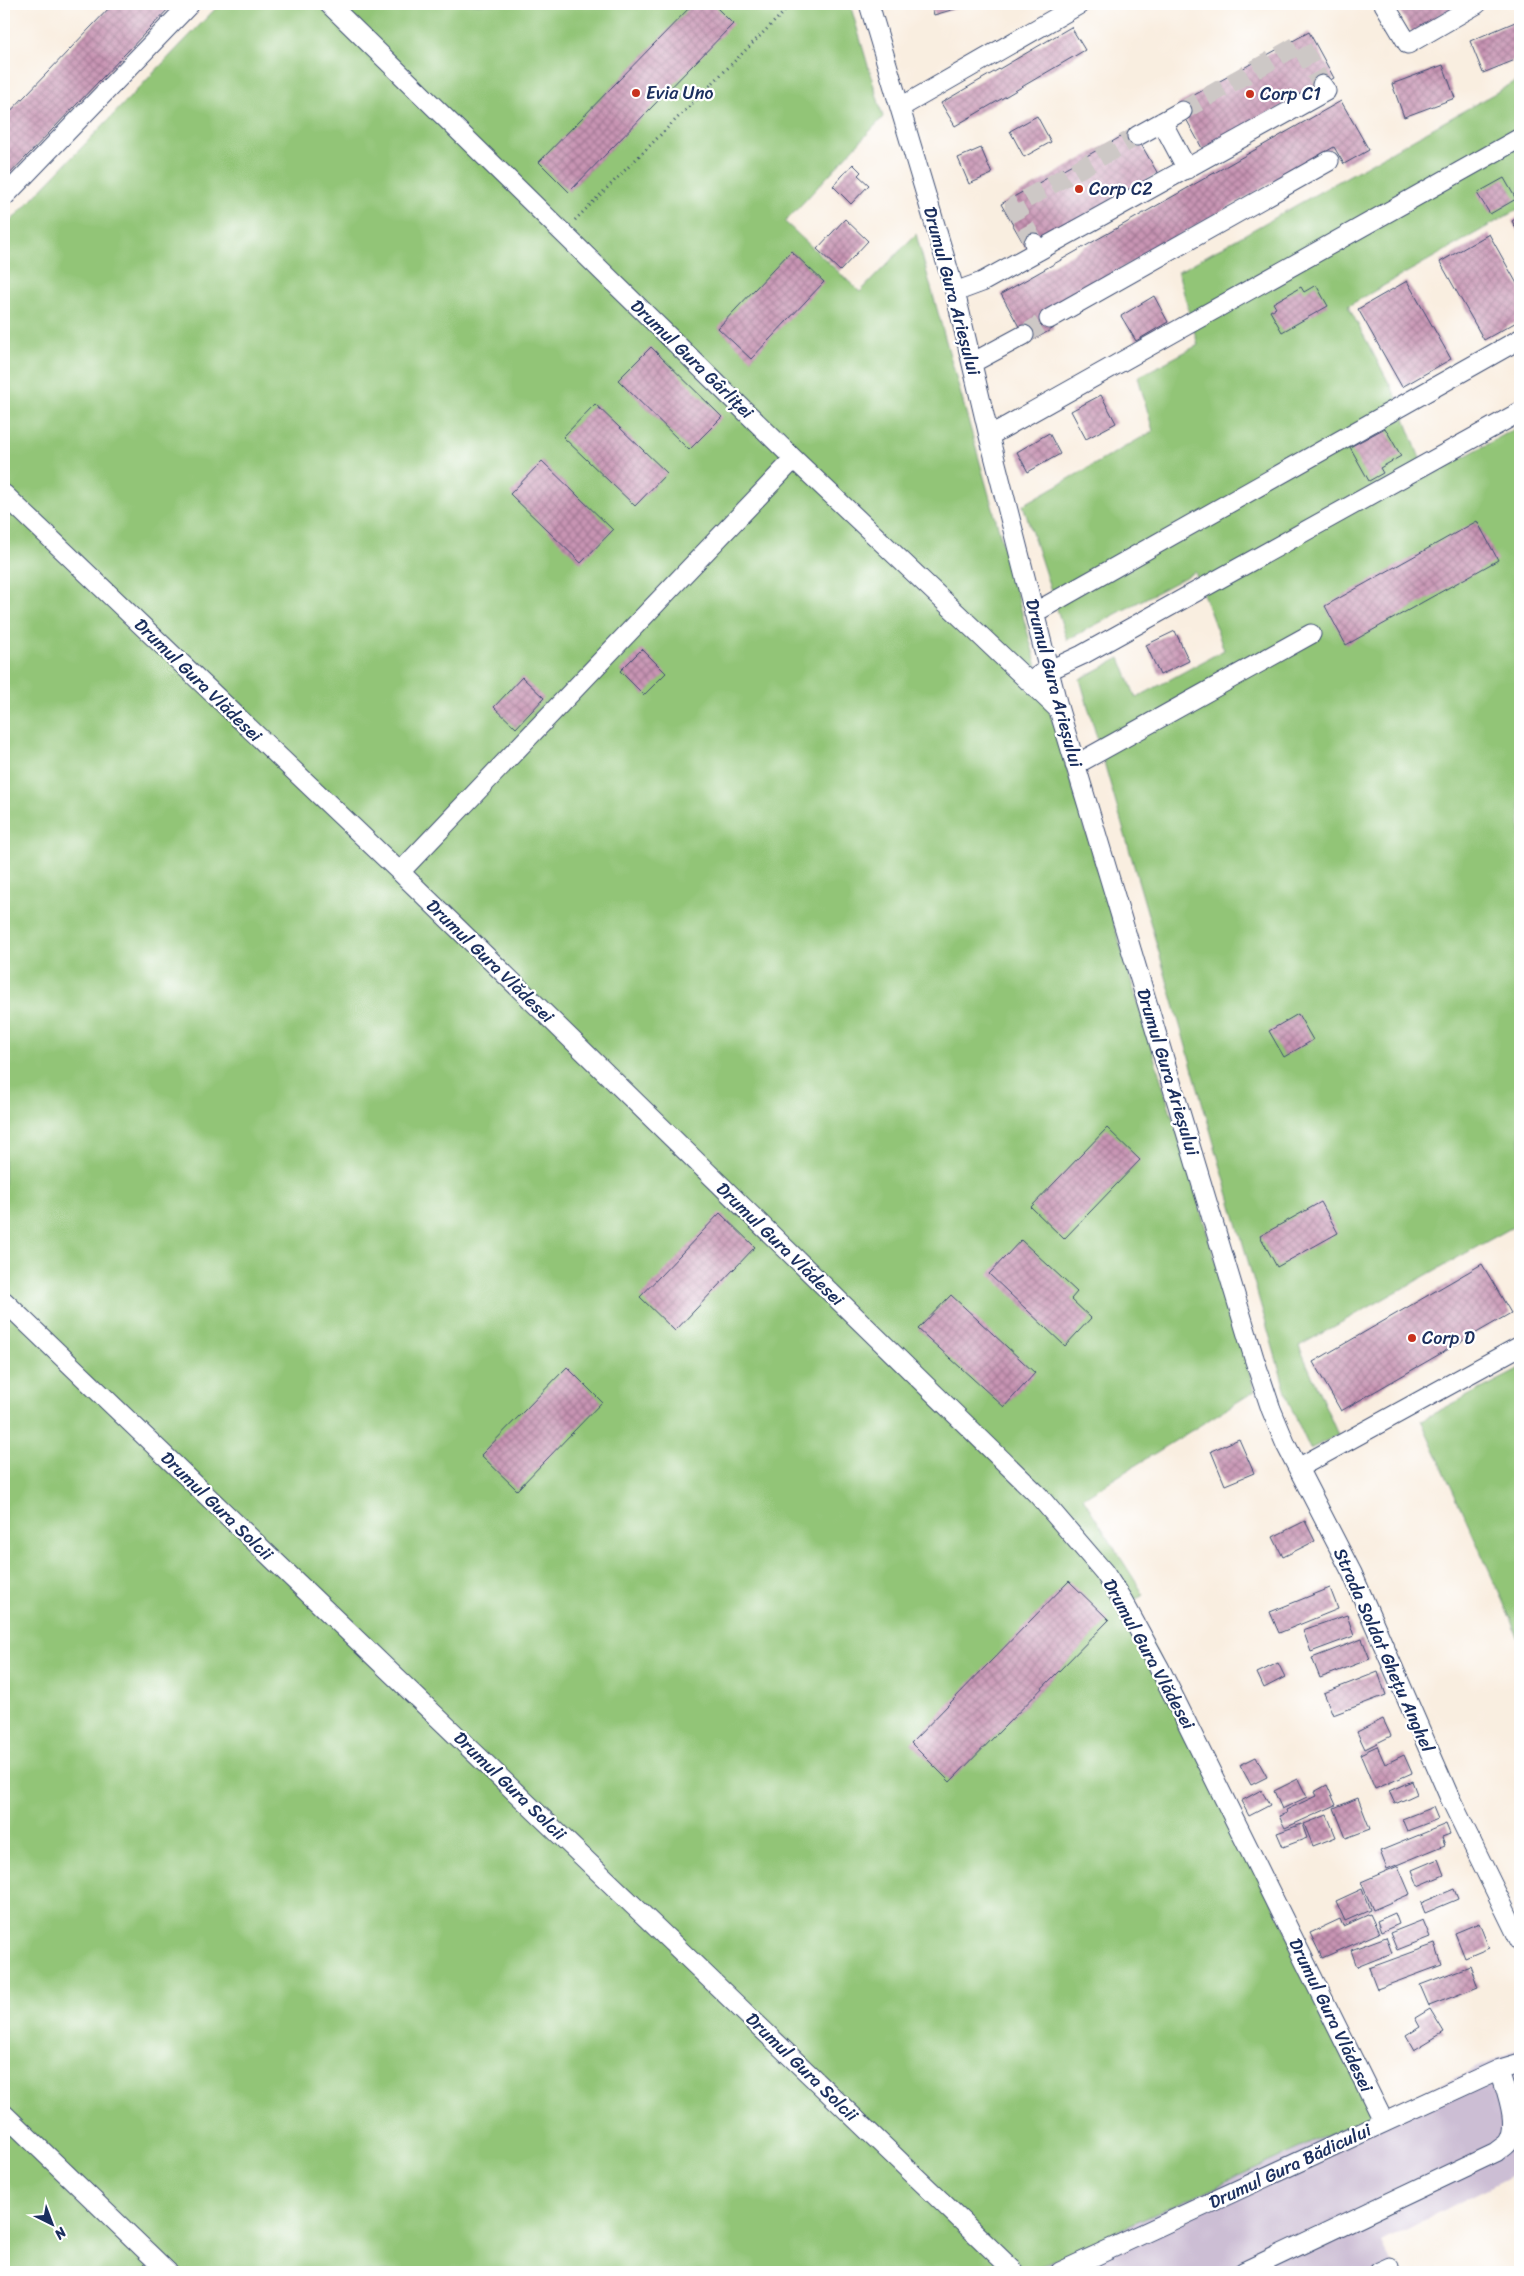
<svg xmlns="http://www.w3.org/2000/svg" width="1524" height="2276" font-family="Sriracha,sans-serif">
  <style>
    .railway { fill: #ccbed4 }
    .green { fill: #92c577; stroke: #567a6a }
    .building { fill: url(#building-cross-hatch) }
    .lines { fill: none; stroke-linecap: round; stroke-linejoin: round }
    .minor-tunnel { stroke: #cdc8c6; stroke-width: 19; stroke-dasharray: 19 9; stroke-linecap: butt }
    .minor-casing { stroke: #3c4c72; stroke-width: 21 }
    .path { stroke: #3c4c72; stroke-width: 3; stroke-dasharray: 1 4; stroke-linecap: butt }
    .minor { stroke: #fff; stroke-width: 19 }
    .poi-dot { fill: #c8321e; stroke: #fff; stroke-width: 2 }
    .labels { text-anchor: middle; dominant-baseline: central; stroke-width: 4.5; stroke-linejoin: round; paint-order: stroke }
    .poi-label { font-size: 18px; fill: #1b2f5e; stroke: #fff; text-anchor: start }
    .street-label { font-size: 18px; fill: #1b2f5e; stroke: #fff }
  </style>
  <defs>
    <pattern id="building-cross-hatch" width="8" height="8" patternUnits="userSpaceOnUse" patternTransform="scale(1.25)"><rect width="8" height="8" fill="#c894b3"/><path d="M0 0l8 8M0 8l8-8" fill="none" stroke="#a27995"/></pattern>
  </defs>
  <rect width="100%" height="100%" fill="#fff"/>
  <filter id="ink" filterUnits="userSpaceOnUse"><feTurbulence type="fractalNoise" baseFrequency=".02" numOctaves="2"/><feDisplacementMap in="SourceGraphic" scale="10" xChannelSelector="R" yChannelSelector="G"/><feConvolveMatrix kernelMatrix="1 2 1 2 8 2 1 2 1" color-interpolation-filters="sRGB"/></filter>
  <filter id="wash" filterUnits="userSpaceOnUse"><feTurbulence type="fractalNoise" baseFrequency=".0096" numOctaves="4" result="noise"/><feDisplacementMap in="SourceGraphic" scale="20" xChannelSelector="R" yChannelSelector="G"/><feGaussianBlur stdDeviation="1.12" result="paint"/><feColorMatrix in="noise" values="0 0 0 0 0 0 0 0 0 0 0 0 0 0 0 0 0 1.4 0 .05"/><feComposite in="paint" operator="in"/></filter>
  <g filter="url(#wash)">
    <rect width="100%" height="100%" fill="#f9eee0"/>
    <path class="railway" d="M1520,2048V2100L1517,2102L1520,2109V2171L1382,2242L1397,2272H1028Z"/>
    <path class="green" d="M220,4H850L883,117L785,222L860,292L916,234L1049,709L1255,1391L1083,1498L1144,1595L1132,1601L1372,2115L1028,2272H4V228Z
      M1520,79V208L1348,306L1397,398L1427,477L1520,426V1056L1516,1059L1520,1068V1223L1299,1346L1338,1435L1310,1449L1289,1403L1080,679L1120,658L1136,698L1224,650L1195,572L1067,640L1023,505L1153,431L1138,377L1198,345L1178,272Z
      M1520,1369V1645L1509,1615L1421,1420Z"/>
    <g id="blocks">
      <path class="building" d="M113,4H173L4,180V118Z
        M693,4H713L733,24L569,192L539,162Z
        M931,4H972L934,15Z
        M1395,4H1460L1413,33Z
        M1520,20V58L1483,73L1470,41Z
        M1071,27L1085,50L955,126L941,103Z
        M1309,32L1334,78L1203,150L1178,104Z
        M1443,65L1455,98L1404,117L1392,84Z
        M1341,101L1369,150L1344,164L1334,147L1045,312L1054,328L1028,343L1001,294Z
        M1037,116L1051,142L1024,157L1010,131Z
        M1133,130L1158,174L1026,248L1001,204Z
        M981,148L992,174L969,184L958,158Z
        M853,164L861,172L858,175L869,185L851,204L833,186Z
        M1504,178L1516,199L1490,214L1477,193Z
        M1520,216V236L1512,221Z
        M845,219L868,241L840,271L817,249Z
        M1489,234L1520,289V320L1484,340L1440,262Z
        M791,251L824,282L751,359L718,328Z
        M1407,281L1451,359L1402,387L1358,309Z
        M1316,285L1328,306L1282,332L1270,311L1276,308L1273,303L1301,287L1304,292Z
        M1154,296L1168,322L1136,341L1121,316Z
        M651,347L722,417L689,450L618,380Z
        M1101,395L1116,423L1086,439L1071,411Z
        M595,404L667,473L635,506L563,437Z
        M1385,428L1401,456L1380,468L1383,473L1369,481L1350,447Z
        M1049,433L1060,454L1028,472L1017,452Z
        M542,461L613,530L581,563L510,494Z
        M1477,521L1498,560L1346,645L1325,606Z
        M1175,631L1189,661L1160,675L1146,645Z
        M642,649L666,673L644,695L620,671Z
        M522,677L544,698L516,728L494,707Z
        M1298,1014L1313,1040L1284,1057L1269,1031Z
        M1107,1128L1140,1160L1064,1239L1031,1207Z
        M1321,1202L1338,1233L1277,1267L1260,1236Z
        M720,1213L755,1247L675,1331L640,1297Z
        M1021,1240L1077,1292L1071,1299L1091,1318L1065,1346L989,1274Z
        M1482,1264L1511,1313L1341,1411L1313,1362Z
        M951,1295L1035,1373L1004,1407L918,1329Z
        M567,1367L602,1402L517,1490L481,1455Z
        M1239,1439L1254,1473L1225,1485L1211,1451Z
        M1305,1521L1315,1541L1283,1557L1273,1537Z
        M1069,1581L1109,1620L950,1782L911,1743Z
        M1330,1588L1338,1609L1279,1633L1270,1612Z
        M1347,1615L1354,1636L1311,1652L1303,1630Z
        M1362,1639L1370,1659L1320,1678L1312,1658Z
        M1278,1663L1285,1677L1264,1688L1257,1673Z
        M1378,1672L1386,1695L1333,1715L1324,1693Z
        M1383,1719L1391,1736L1365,1749L1357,1732Z
        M1377,1746L1385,1764L1404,1755L1412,1773L1375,1789L1360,1754Z
        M1256,1757L1267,1777L1251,1785L1240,1765Z
        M1298,1779L1307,1797L1282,1809L1274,1791Z
        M1412,1781L1417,1794L1395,1804L1389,1791Z
        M1327,1785L1336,1805L1285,1828L1279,1816L1287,1813L1286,1810L1316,1796L1314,1792Z
        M1261,1790L1270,1805L1249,1816L1241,1801Z
        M1358,1798L1370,1829L1346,1838L1334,1808Z
        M1433,1807L1438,1819L1407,1831L1402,1819Z
        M1327,1815L1336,1837L1313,1846L1304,1824Z
        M1302,1824L1307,1838L1283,1847L1277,1833Z
        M1446,1824L1450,1834L1442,1837L1445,1845L1387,1869L1380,1851Z
        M1438,1859L1444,1875L1418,1886L1412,1870Z
        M1398,1866L1410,1894L1373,1910L1361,1882Z
        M1362,1889L1370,1910L1345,1921L1336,1901Z
        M1454,1889L1458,1899L1425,1913L1421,1903Z
        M1395,1913L1399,1924L1381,1932L1377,1921Z
        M1370,1914L1379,1933L1322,1958L1310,1933L1340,1919L1343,1926Z
        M1423,1920L1430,1937L1397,1950L1390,1933Z
        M1479,1923L1489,1948L1465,1958L1455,1933Z
        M1386,1937L1392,1953L1357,1967L1351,1950Z
        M1435,1944L1442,1965L1377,1989L1369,1968Z
        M1470,1966L1478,1987L1429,2006L1420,1985Z
        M1430,2009L1444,2032L1414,2050L1406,2036L1420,2027L1415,2018Z"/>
    </g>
  </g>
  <g filter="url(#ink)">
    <use href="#blocks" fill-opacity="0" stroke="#3c4c72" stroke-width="1"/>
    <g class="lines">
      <path class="minor-tunnel" d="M1182,111L1300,44L1322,85
        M1034,243L1014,206L1137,136
        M1024,335L1049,319"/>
      <defs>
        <path id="minor" d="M329,4L794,459L1059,710
          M869,4L955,292L989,436L1059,710L1254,1358L1271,1409L1286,1445L1352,1573L1449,1796L1520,1941
          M1384,4L1408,44L1477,4
          M901,107L1080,4
          M1162,122L1187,169
          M1137,136L1182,111
          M4,197L190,4
          M1034,243L1038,251L1326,91L1322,85
          M955,292L982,282L1038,251
          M1049,319L1329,161
          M972,363L1024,335
          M989,436L1520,138
          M4,494L400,872L1038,1495L1104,1572L1123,1601L1159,1667L1384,2122
          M1034,613L1520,339
          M1039,675L1082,655L1520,412
          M1075,765L1311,634
          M400,872L794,459
          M4,1301L1015,2272
          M1298,1468L1520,1346
          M4,2114L168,2272
          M1060,2272L1500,2069L1520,2063
          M1243,2272L1496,2152C1499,2149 1505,2146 1508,2142C1520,2123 1505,2089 1500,2069
          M1379,2272L1390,2267"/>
      </defs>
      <use href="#minor" class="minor-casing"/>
      <path class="path" d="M575,220L792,4"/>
      <use href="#minor" class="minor"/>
    </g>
  </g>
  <g class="poi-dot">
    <circle cx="636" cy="93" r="5"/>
    <circle cx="1250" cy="94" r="5"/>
    <circle cx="1079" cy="189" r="5"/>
    <circle cx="1412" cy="1338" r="5"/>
  </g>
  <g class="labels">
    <g class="poi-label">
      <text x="646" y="93">Evia Uno</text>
      <text x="1260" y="94">Corp C1</text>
      <text x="1089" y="189">Corp C2</text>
      <text x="1422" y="1338">Corp D</text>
    </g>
    <g class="street-label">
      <text transform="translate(952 291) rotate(75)">Drumul Gura Arieșului</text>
      <text transform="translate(692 359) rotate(44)">Drumul Gura Gârliței</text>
      <text transform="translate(198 680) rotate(44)">Drumul Gura Vlădesei</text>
      <text transform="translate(1054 683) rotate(75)">Drumul Gura Arieșului</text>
      <text transform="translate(490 961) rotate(44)">Drumul Gura Vlădesei</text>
      <text transform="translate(1168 1072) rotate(73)">Drumul Gura Arieșului</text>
      <text transform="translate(780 1244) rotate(44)">Drumul Gura Vlădesei</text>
      <text transform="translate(217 1506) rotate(44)">Drumul Gura Solcii</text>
      <text transform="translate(1384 1650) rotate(66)">Strada Soldat Ghețu Anghel</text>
      <text transform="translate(1149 1654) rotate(61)">Drumul Gura Vlădesei</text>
      <text transform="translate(510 1786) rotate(44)">Drumul Gura Solcii</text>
      <text transform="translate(1331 2015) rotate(64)">Drumul Gura Vlădesei</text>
      <text transform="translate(802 2067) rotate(44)">Drumul Gura Solcii</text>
      <text transform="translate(1290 2166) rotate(-25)">Drumul Gura Bădicului</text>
    </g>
  </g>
  <rect width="1524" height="2276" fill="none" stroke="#fff" stroke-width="20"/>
  <g transform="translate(52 2224) rotate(138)" stroke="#ffffff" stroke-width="4" paint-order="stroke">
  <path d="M0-4L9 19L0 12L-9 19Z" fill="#1b2f5e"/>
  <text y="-8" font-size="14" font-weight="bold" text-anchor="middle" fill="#1b2f5e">N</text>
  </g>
</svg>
